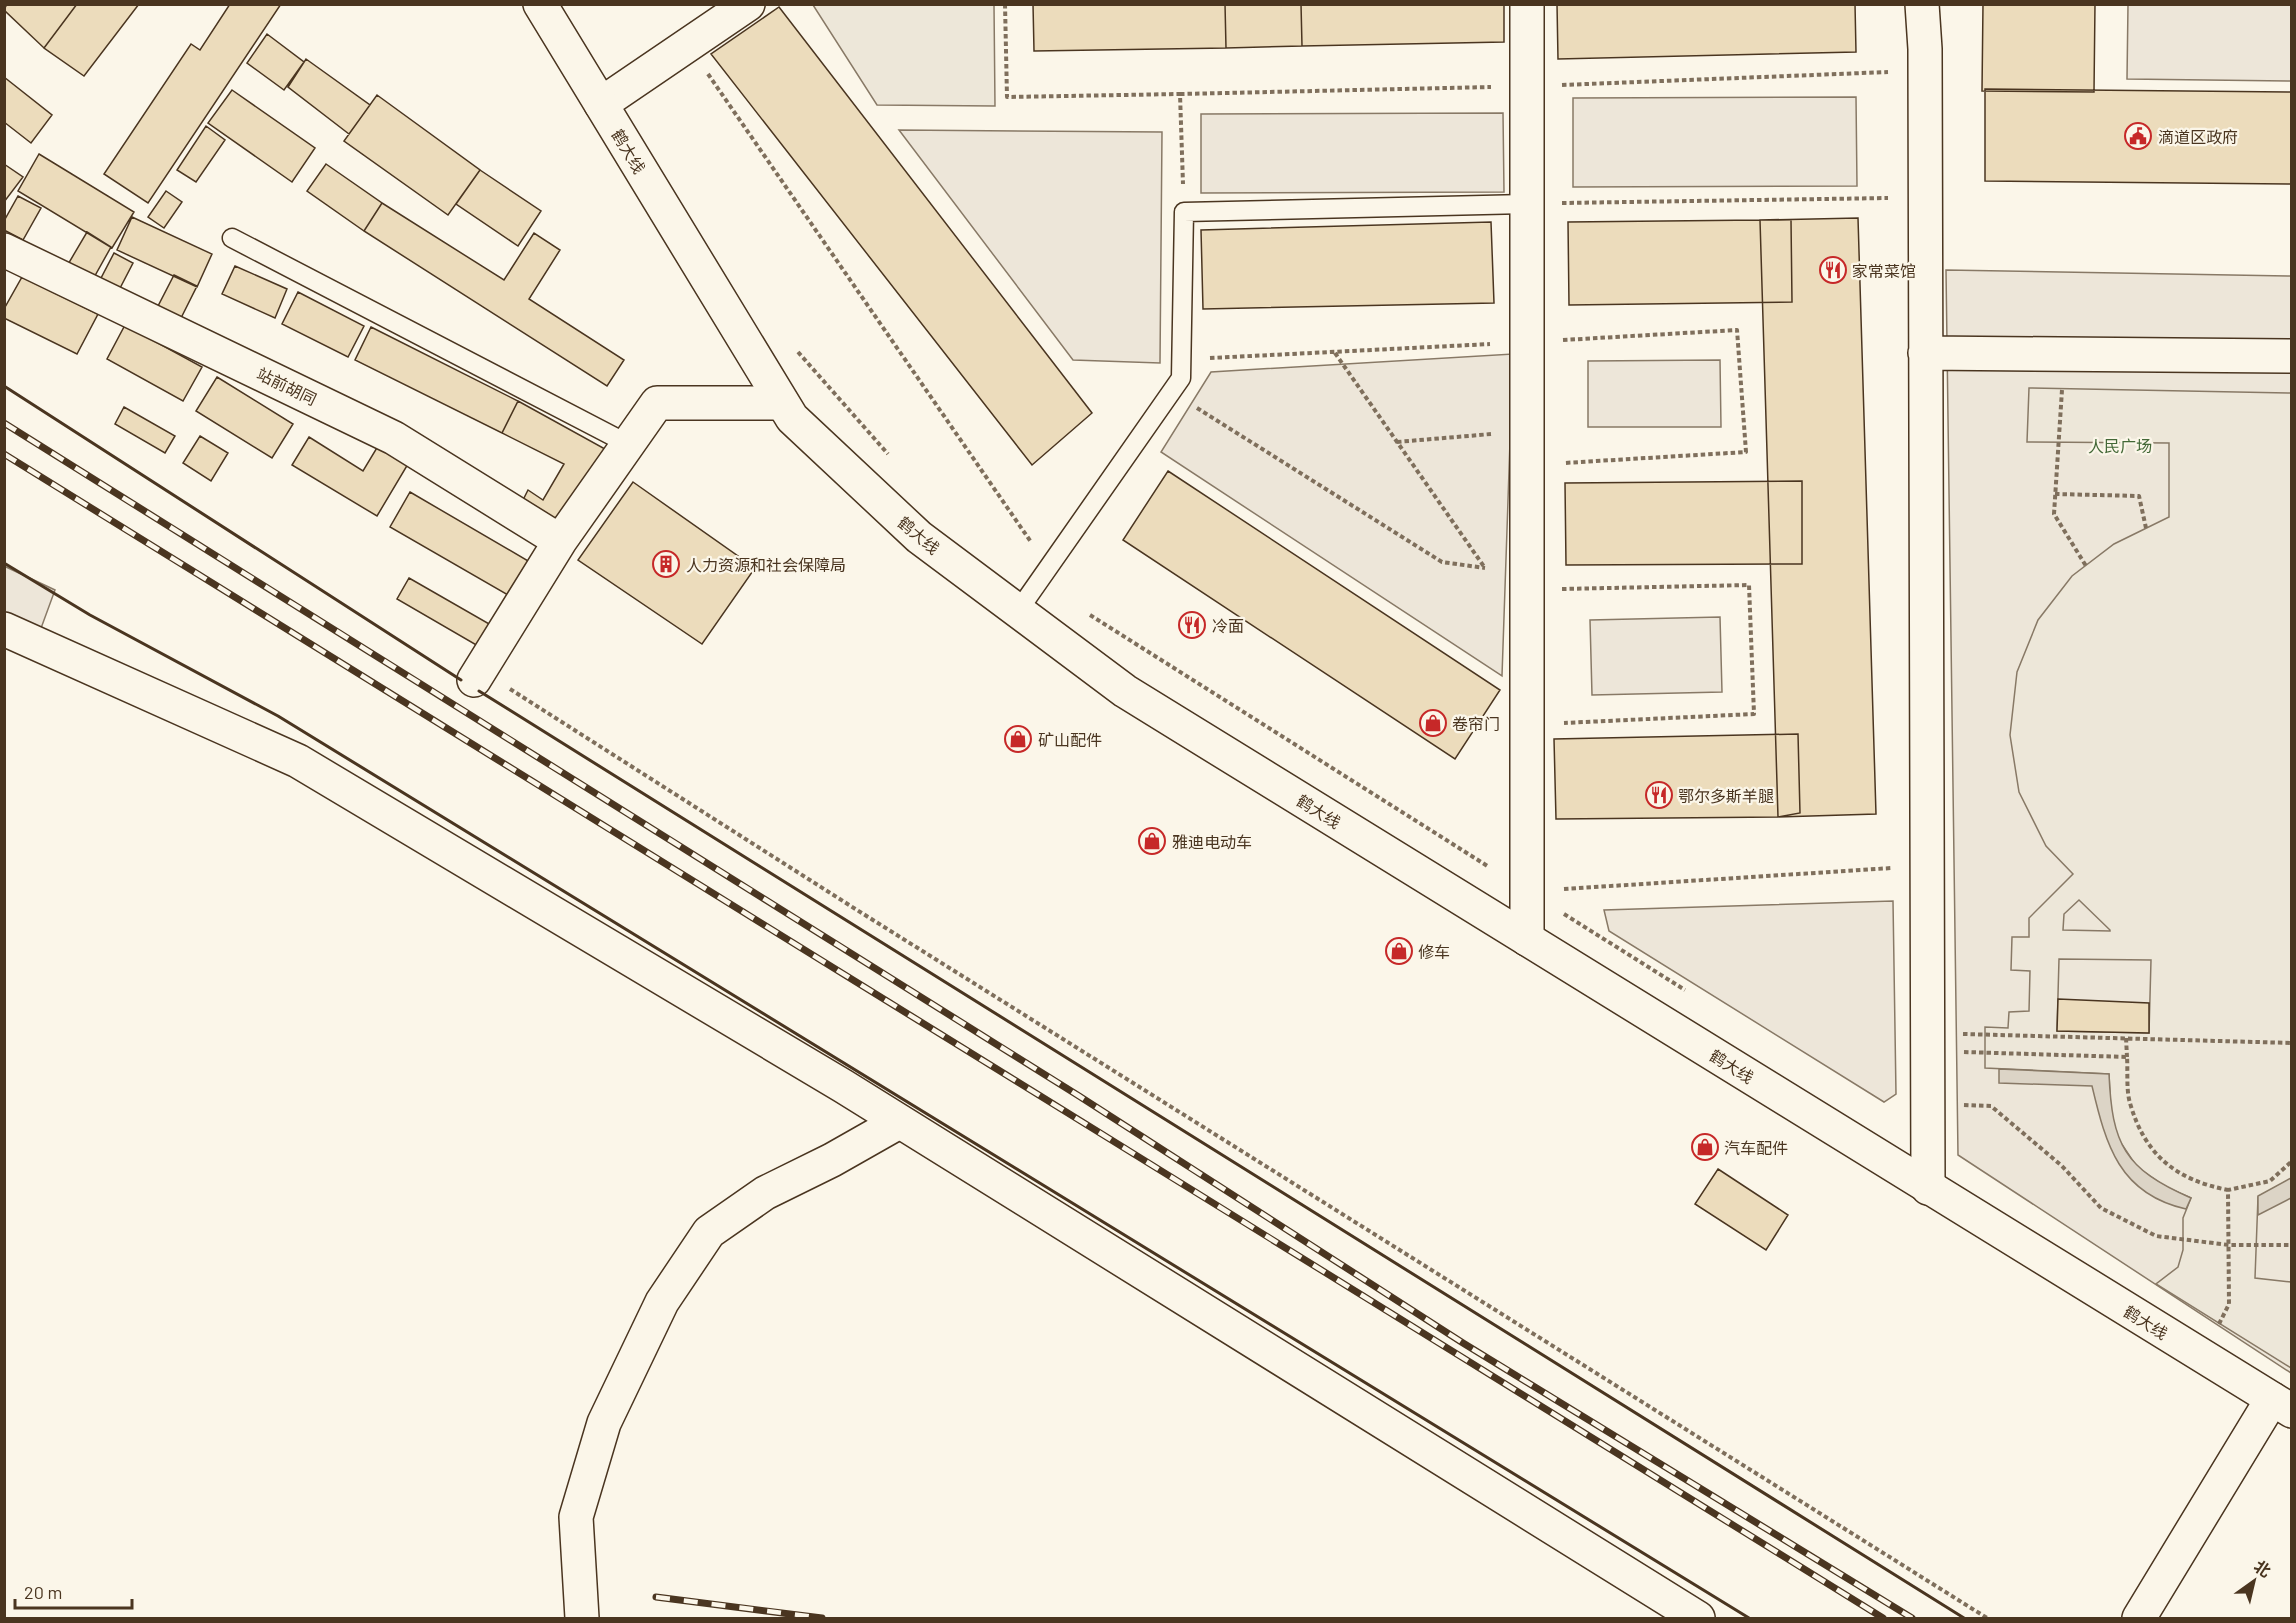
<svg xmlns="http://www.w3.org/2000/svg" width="2296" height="1623" font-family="Barlow,'Noto Sans SC',sans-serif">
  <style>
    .green { fill: #ede6d9; stroke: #887966; stroke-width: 1.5 }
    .parking { fill: #ede7d9; stroke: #887966; stroke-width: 1.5; fill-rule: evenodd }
    .water { fill: #dcd4c6; stroke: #887966; stroke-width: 1.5 }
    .building { fill: #ecdcbc; stroke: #4a3520; stroke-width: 1.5 }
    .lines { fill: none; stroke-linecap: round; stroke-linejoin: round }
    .service-casing { stroke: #4a3520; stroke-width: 21 }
    .minor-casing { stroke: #4a3520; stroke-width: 36 }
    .tertiary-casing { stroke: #4a3520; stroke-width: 36 }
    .trunk-casing { stroke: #4a3520; stroke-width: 36 }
    .path { stroke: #7f6f5c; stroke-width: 4; stroke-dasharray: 4.5 3; stroke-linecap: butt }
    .service { stroke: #fbf6e9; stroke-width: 18 }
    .minor { stroke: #fbf6e9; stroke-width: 33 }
    .tertiary { stroke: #fbf6e9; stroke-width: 33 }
    .trunk { stroke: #fbf6e9; stroke-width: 33 }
    .rail-casing { stroke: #4a3520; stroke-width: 7 }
    .rail { stroke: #fbf6e9; stroke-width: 4.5; stroke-dasharray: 14; stroke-linecap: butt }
    .wall { stroke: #4a3520; stroke-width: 3 }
    .labels { text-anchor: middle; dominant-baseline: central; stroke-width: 4.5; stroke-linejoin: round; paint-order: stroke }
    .poi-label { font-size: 16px; fill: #4a3520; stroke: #fbf6e9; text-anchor: start }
    .street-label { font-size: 16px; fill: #4a3520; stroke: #fbf6e9 }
    .park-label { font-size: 16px; fill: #436837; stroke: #fbf6e9 }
  </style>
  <rect width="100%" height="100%" fill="#fbf6e9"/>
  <path class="green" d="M2128,5H2291V81L2127,79Z
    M1856,97L1857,186L1573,187V98Z
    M1503,113L1504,192L1201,193V114Z
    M899,130L1162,132L1160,363L1073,360Z
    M1946,270L2291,276V1373L1958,1155Z
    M1513,354L1502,676L1161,452L1211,372Z
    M1720,360L1721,427H1588V361Z
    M4,566L55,590L40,631L5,615Z
    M1720,617L1722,692L1592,695L1590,620Z
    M1893,901L1896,1094L1884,1102L1609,931L1604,910Z"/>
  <path class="parking" d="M813,5H994L995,106L877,105Z
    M2029,388L2291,393L2292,1178L2258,1197L2255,1278L2291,1282V1368L2156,1284L2178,1267L2183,1250V1218L2191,1198L2166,1187L2137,1167L2117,1137L2111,1112L2109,1074L1985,1068V1027L2008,1028L2009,1012L2029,1011L2030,971L2011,970L2012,937H2029V918L2073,874L2046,846L2019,792L2010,735L2017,672L2038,620L2072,576L2114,544L2169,517V443L2027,442ZM2079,900L2110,930V931L2063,930L2064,914ZM2059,959L2151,960L2149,1033L2057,1031Z"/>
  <path class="water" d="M1999,1069L2109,1074C2112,1144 2124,1169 2191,1198L2186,1209C2119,1194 2106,1145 2092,1086L1999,1083Z
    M2291,1178V1198L2258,1215V1196Z"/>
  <path class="building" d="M7,4H77L44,48L4,10Z
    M77,4H139L84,76L44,48Z
    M230,4H281L148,203L104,174L191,44L200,50Z
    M1033,4H1225L1226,48L1034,51Z
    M1225,4H1301L1302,46L1226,48Z
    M1301,4H1504V42L1302,46Z
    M1557,4H1855L1856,52L1558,59Z
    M1983,4H2095L2094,92L1982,91Z
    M779,7L1092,413L1032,465L711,54Z
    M267,34L304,62L284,90L247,63Z
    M306,59L370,105L349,134L288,87Z
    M4,77L52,115L31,143L4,122Z
    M1985,89L2292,92V184L1985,181Z
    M232,90L315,148L292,182L208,123Z
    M377,95L480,170L448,215L344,141Z
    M206,126L225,140L196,182L177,170Z
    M39,154L134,212L112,248L18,191Z
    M4,164L23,177L4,202Z
    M326,164L382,203L364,231L307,191Z
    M480,170L541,211L518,246L456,204Z
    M166,191L182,202L164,228L148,217Z
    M18,196L41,208L23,240L4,230V221Z
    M382,203L504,280L534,233L560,250L529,299L624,360L607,386L364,231Z
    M132,217L212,254L197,287L117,250Z
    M1858,218L1876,814L1778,817L1760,220Z
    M1760,220H1791L1792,302L1569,305L1568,222Z
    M1491,222L1494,303L1203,309L1201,230Z
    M87,232L111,247L92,281L67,266Z
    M114,253L133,263L118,292L99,282Z
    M235,266L287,289L275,318L222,294Z
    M174,275L197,286L179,322L156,310Z
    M22,277L98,314L77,354L4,318V309Z
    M298,292L364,326L348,357L282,324Z
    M125,325L202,367L183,401L107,359Z
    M371,327L518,401L502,433L355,360Z
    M217,377L293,424L272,458L196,411Z
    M518,401L605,449L558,523L522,502L528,490L543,500L564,464L502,433Z
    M124,407L175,436L165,453L115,424Z
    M200,436L228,453L211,481L183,463Z
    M309,437L363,471L378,446L408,464L377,516L292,465Z
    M1168,471L1500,690L1455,759L1123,540Z
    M1802,481V564L1566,565L1565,483Z
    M633,482L755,568L702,644L578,560Z
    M410,492L535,565L515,599L390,527Z
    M409,578L491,625L478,646L397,599Z
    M1798,734L1800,813L1778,817L1556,819L1554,739Z
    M2058,999L2149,1003V1033L2057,1031Z
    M1718,1169L1788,1215L1766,1250L1695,1204Z"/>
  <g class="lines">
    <defs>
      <path id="service" d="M232,238L628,444
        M1018,611L1181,378L1184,212L1526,204"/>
      <path id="minor" d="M1922,4L1925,49L1928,1188
        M601,104L748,4
        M4,250L394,438L560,541
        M1925,353L2292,356
        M474,680L560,541L657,403H782
        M1527,939V4
        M582,1618L576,1517L604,1423L662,1302L709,1232L765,1193L832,1160L899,1122"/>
      <path id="tertiary" d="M4,629L298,761L843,1086L1698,1618
        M2139,1618L2272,1399"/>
      <path id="trunk" d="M540,4L792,418L919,537L1125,691L2292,1411"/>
    </defs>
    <use href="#service" class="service-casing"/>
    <use href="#minor" class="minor-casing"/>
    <use href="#tertiary" class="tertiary-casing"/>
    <use href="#trunk" class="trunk-casing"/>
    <path class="path" d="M1005,4L1007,97L1180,94L1183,184
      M708,74L1031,542
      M1562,85L1888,72
      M1180,94L1491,87
      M1562,203L1888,198
      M1563,340L1737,330L1746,452L1564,463
      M798,352L888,454
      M1335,353L1485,568
      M1210,358L1490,344
      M2062,390L2054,514L2086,566
      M1197,408L1442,562L1485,568
      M1397,442L1491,434
      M2055,494L2139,496L2146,528
      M1562,589L1749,585L1754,714L1564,723
      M1090,615L1489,867
      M510,689L857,910L1987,1618
      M1564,889L1892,868
      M1564,914L1685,990
      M1963,1034L2292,1043
      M2126,1038L2127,1057
      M1964,1052L2127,1057C2128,1071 2126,1090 2130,1103C2145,1156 2177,1180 2228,1190
      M1964,1105L1991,1106L2062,1166L2101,1208L2156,1236L2229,1245H2292
      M2219,1324L2229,1304L2228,1190L2270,1181L2292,1161"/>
    <use href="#service" class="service"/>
    <use href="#minor" class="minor"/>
    <use href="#tertiary" class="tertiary"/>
    <use href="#trunk" class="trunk"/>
    <defs>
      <path id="rail" d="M4,423L1079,1096L1463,1343L1912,1618
        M4,454L1883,1618
        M656,1597L822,1618"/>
    </defs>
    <use href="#rail" class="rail-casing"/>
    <use href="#rail" class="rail"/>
    <path class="wall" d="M4,386L461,680
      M4,563L90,615L278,716L1749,1618
      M479,691L1964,1618"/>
  </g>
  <defs>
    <symbol id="civic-ring" viewBox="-11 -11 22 22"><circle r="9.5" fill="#fbf6e9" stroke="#c62828" stroke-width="1.5"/><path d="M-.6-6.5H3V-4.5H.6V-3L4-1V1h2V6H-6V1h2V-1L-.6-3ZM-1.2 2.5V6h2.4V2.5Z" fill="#c62828"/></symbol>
    <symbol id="restaurant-ring" viewBox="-11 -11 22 22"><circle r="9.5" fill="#fbf6e9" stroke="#c62828" stroke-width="1.5"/><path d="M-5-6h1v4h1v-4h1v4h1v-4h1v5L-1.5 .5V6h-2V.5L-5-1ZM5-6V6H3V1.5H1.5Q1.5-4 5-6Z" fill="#c62828"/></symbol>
    <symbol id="building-ring" viewBox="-11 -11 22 22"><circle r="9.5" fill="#fbf6e9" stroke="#c62828" stroke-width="1.5"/><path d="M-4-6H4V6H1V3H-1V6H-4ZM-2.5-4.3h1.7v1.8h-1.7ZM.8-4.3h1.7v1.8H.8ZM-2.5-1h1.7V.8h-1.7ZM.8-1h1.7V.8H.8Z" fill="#c62828"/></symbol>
    <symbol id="shop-ring" viewBox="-11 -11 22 22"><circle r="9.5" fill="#fbf6e9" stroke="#c62828" stroke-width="1.5"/><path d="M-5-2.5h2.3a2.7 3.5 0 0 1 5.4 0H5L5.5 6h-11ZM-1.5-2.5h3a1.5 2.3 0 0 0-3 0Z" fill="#c62828"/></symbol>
  </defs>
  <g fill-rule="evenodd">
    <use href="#civic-ring" x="2123" y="121" width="30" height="30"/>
    <use href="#restaurant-ring" x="1818" y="255" width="30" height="30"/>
    <use href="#building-ring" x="651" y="549" width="30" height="30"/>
    <use href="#restaurant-ring" x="1177" y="610" width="30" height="30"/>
    <use href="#shop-ring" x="1418" y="708" width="30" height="30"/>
    <use href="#shop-ring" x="1003" y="724" width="30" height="30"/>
    <use href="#restaurant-ring" x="1644" y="780" width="30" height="30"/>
    <use href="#shop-ring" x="1137" y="826" width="30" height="30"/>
    <use href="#shop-ring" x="1384" y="936" width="30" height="30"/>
    <use href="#shop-ring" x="1690" y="1132" width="30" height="30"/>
  </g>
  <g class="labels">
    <g class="poi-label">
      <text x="2158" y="136">滴道区政府</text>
      <text x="1852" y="270">家常菜馆</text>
      <text x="686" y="564">人力资源和社会保障局</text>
      <text x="1212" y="625">冷面</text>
      <text x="1452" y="723">卷帘门</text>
      <text x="1038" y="739">矿山配件</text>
      <text x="1678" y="795">鄂尔多斯羊腿</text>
      <text x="1172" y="841">雅迪电动车</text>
      <text x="1418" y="951">修车</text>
      <text x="1724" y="1147">汽车配件</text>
    </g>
    <g class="street-label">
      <text transform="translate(629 151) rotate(59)">鹤大线</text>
      <text transform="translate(287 386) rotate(26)">站前胡同</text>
      <text transform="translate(919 535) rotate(40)">鹤大线</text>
      <text transform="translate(1319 811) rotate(32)">鹤大线</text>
      <text transform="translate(1732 1066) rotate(32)">鹤大线</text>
      <text transform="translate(2146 1322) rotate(32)">鹤大线</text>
    </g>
    <g class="park-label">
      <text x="2120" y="445">人民广场</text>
    </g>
  </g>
  <rect width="2296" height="1623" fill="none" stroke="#4a3520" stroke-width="12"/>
  <g transform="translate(2254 1581) rotate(34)" stroke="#fbf6e9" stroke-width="4.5" paint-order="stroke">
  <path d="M0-4.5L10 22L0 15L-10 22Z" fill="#4a3520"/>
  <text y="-9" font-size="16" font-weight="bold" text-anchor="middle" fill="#4a3520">北</text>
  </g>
  <path d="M15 1599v9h117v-9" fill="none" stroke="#4a3520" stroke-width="3"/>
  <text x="24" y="1599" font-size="18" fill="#4a3520" stroke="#fbf6e9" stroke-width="4.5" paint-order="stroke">20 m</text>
</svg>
